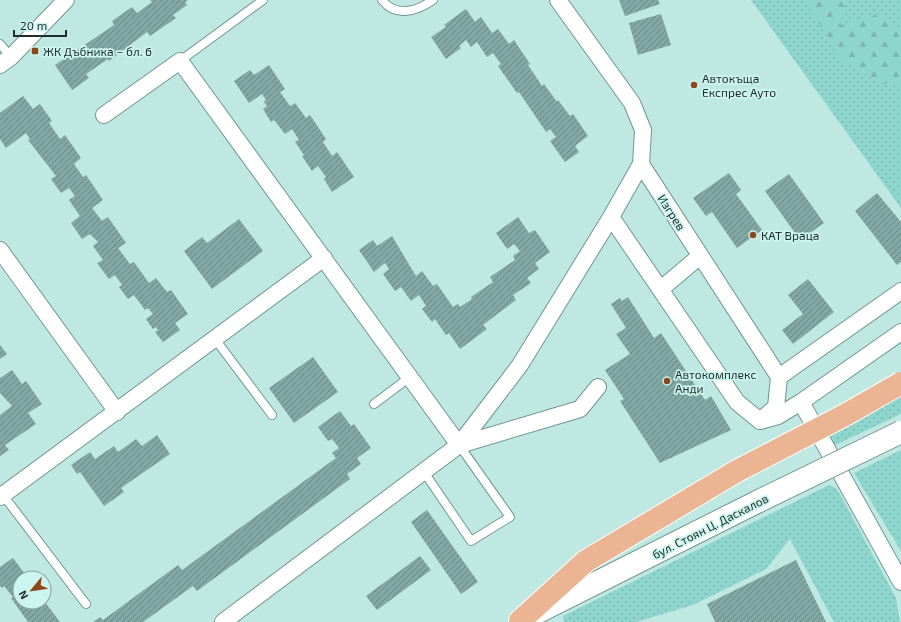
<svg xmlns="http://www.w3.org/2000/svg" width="901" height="622" font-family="'Exo 2',sans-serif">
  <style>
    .grass { fill: url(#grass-dots) }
    .forest { fill: url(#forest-firs) }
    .building { fill: url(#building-hatch) }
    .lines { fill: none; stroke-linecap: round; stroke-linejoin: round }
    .lane-casing { stroke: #709792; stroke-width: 10 }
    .street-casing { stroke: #709792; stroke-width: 18 }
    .secondary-casing { stroke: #709792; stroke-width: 24 }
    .primary-casing { stroke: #fff; stroke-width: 24 }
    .lane { stroke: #fff; stroke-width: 8 }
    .street { stroke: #fff; stroke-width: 16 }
    .secondary { stroke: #fff; stroke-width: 22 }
    .primary { stroke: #ebb492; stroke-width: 22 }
    .secondary-bridge-casing { stroke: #709792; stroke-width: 24; stroke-linecap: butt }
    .primary-bridge-casing { stroke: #fff; stroke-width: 24; stroke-linecap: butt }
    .secondary-bridge { stroke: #fff; stroke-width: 22 }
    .primary-bridge { stroke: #ebb492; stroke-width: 22 }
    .poi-dot { fill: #8b471a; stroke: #ccf5f0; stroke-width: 1.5 }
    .labels { text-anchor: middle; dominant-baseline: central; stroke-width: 3.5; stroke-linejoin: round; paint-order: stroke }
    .poi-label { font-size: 12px; fill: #1d2d2b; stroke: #ccf5f0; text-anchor: start }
    .street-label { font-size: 12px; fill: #1d2d2b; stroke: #ccf5f0 }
  </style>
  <defs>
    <pattern id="grass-dots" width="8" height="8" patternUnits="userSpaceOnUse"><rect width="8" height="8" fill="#8ed5ce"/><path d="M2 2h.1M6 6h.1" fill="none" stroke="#7ab7b1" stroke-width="1.8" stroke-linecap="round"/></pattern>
    <pattern id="forest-firs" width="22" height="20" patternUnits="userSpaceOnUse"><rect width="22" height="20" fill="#8ed5ce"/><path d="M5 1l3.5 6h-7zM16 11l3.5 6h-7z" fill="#7ab7b1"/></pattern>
    <pattern id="building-hatch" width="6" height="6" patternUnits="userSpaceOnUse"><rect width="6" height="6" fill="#81a8a4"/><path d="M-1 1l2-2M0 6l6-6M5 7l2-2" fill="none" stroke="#698986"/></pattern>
  </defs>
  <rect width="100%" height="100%" fill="#bfe8e3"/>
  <path class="grass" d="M751,0H901V208Z
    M901,392V414L833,446L826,434Z
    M901,450V551L854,473Z
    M829,485L837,489L888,583L896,598L900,622H834L790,539L766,569L693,605L636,622H564L563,616Z"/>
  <path class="forest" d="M805,0H841L846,2L840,25L879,14L899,27L901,21V83L885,84L841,60Z"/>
  <path class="building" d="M150,0H188L185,2L187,5L173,15L176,18L150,36L147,32L109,61L108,59L86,74L89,78L72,90L55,65L114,25L112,21L132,7L137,13L152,2Z
    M619,0H658L660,4L625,16Z
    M466,9L475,22L481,17L492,33L498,29L509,44L514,40L530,64L528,65L542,86L544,84L557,102L558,100L570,116L573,114L588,136L575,146L579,152L565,162L550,141L556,137L550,129L546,132L519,92L517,93L498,66L501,64L493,53L487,57L477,42L471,47L466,40L459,46L461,48L446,59L431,37L446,27L444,25Z
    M661,14L671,45L638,55L629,23Z
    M269,65L285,89L280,92L290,106L295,103L306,118L310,115L326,139L323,142L332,156L337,152L354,177L332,192L324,179L326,177L318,166L312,171L302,156L304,155L295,142L299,140L292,129L285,134L274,120L271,122L263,109L267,106L264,102L266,100L262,94L249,103L234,81L250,70L254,75Z
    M23,96L33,109L40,104L52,121L49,123L60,139L65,135L81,158L74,164L83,177L86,175L103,200L92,208L102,221L108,217L126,243L118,248L130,264L134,262L149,283L156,278L167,292L171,290L188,314L175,323L180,330L163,342L155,332L158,330L156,327L153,329L146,319L153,314L148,308L145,310L134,295L128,299L119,287L122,285L115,275L109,279L97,263L103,260L93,246L98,242L90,234L82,239L71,223L80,216L69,200L75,196L69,188L61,193L51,179L56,176L28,140L30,139L26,133L6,148L0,139V113Z
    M729,173L741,190L736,194L762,230L737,248L712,212L706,216L693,198Z
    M789,174L824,223L800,240L765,191Z
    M877,193L901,222V262L897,265L855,211Z
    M518,217L529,233L535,230L550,252L535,263L539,269L527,278L531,283L513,295L516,300L483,325L487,329L460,349L449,333L446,335L435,319L432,322L422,309L426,306L419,295L411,301L401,287L395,291L383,274L389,269L385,263L374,272L359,250L373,240L377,246L392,236L416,276L422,271L433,286L437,284L453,307L458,304L460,307L472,299L471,297L493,282L490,277L515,260L513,256L520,251L514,244L507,249L496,233Z
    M239,219L263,251L212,289L184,251L202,237L207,243Z
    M808,279L834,312L793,344L782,330L803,314L788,295Z
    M628,297L654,338L661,333L705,400L711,396L731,430L660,463L620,401L624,399L605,370L630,354L616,334L626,328L611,304L620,298L622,301Z
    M0,345L7,354L0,359Z
    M313,357L338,392L294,423L269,388Z
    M12,370L22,384L26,381L42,404L28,413L36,424L5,445L9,450L0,456V415L12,406L0,393V378Z
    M340,411L351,426L354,424L371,448L357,458L361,464L347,474L350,479L197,591L193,586L143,622H93L100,617L103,620L178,565L182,570L336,458L332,453L339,448L332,439L328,441L318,427Z
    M157,435L170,454L121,488L124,492L104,506L80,472L77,474L71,465L90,452L95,459L114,446L118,452L136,439L142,446Z
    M427,510L478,582L461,594L411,522Z
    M420,556L431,570L377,610L366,596Z
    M13,558L28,578H20V602H45L60,622H28L11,598L13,597L4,586L2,588L0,586V567Z
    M796,560L826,622H715L707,604Z"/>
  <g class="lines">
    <defs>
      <path id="lane" d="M382,0C396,18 417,11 433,0
        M0,44L11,57
        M180,61L263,0
        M215,339L272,415
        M374,404L410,377
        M424,472L471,541L510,517L459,445
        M3,495L86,604"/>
      <path id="street" d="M558,0L632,103L643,130L641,164L779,377L776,407L760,421
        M0,65L11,57L66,0
        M104,115L180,61L459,445L580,409L598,387
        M611,217L737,402L760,421L778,416L801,402
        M0,250L117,412
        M661,289L700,256
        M901,332L801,402L901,582
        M779,377L901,291
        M0,497L324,258
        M223,622L459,445L520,365L611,217L641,164"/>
      <path id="secondary" d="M530,616L759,501"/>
      <path id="primary" d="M520,621L586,561L737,471"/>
    </defs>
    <use href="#lane" class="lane-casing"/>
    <use href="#street" class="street-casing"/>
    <use href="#secondary" class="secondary-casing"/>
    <use href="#primary" class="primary-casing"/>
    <use href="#lane" class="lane"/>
    <use href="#street" class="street"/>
    <use href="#secondary" class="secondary"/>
    <use href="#primary" class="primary"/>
    <defs>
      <path id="secondary-bridge" d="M759,501L901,432"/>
      <path id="primary-bridge" d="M737,471L845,415L901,383"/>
    </defs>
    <use href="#secondary-bridge" class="secondary-bridge-casing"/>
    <use href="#primary-bridge" class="primary-bridge-casing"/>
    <use href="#secondary-bridge" class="secondary-bridge"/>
    <use href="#primary-bridge" class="primary-bridge"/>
  </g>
  <g class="poi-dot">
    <rect x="31" y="47" width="8" height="8" rx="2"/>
    <circle cx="694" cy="85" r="4"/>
    <circle cx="753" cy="235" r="4"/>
    <circle cx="667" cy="381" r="4"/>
  </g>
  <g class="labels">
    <g class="poi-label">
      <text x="43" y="51">ЖК Дъбника – бл. 6</text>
      <text x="702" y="78">Автокъща<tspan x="702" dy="14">Експрес Ауто</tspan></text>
      <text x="761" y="235">КАТ Враца</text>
      <text x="675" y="374">Автокомплекс<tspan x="675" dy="14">Анди</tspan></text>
    </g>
    <g class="street-label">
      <text transform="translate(672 212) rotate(57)">Изгрев</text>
      <text transform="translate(710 526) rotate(-27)">бул. Стоян Ц. Даскалов</text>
    </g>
  </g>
  <g transform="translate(32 590) rotate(241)"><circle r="19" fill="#ccf5f0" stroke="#86a5a1"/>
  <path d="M0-3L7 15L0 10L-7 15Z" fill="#8b471a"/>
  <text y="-6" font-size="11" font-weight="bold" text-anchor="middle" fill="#1d2d2b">N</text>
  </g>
  <path d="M14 30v6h52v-6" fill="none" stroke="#1d2d2b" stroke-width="2"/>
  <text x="20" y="30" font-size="12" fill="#1d2d2b" stroke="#ccf5f0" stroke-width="3" paint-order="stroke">20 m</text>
</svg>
